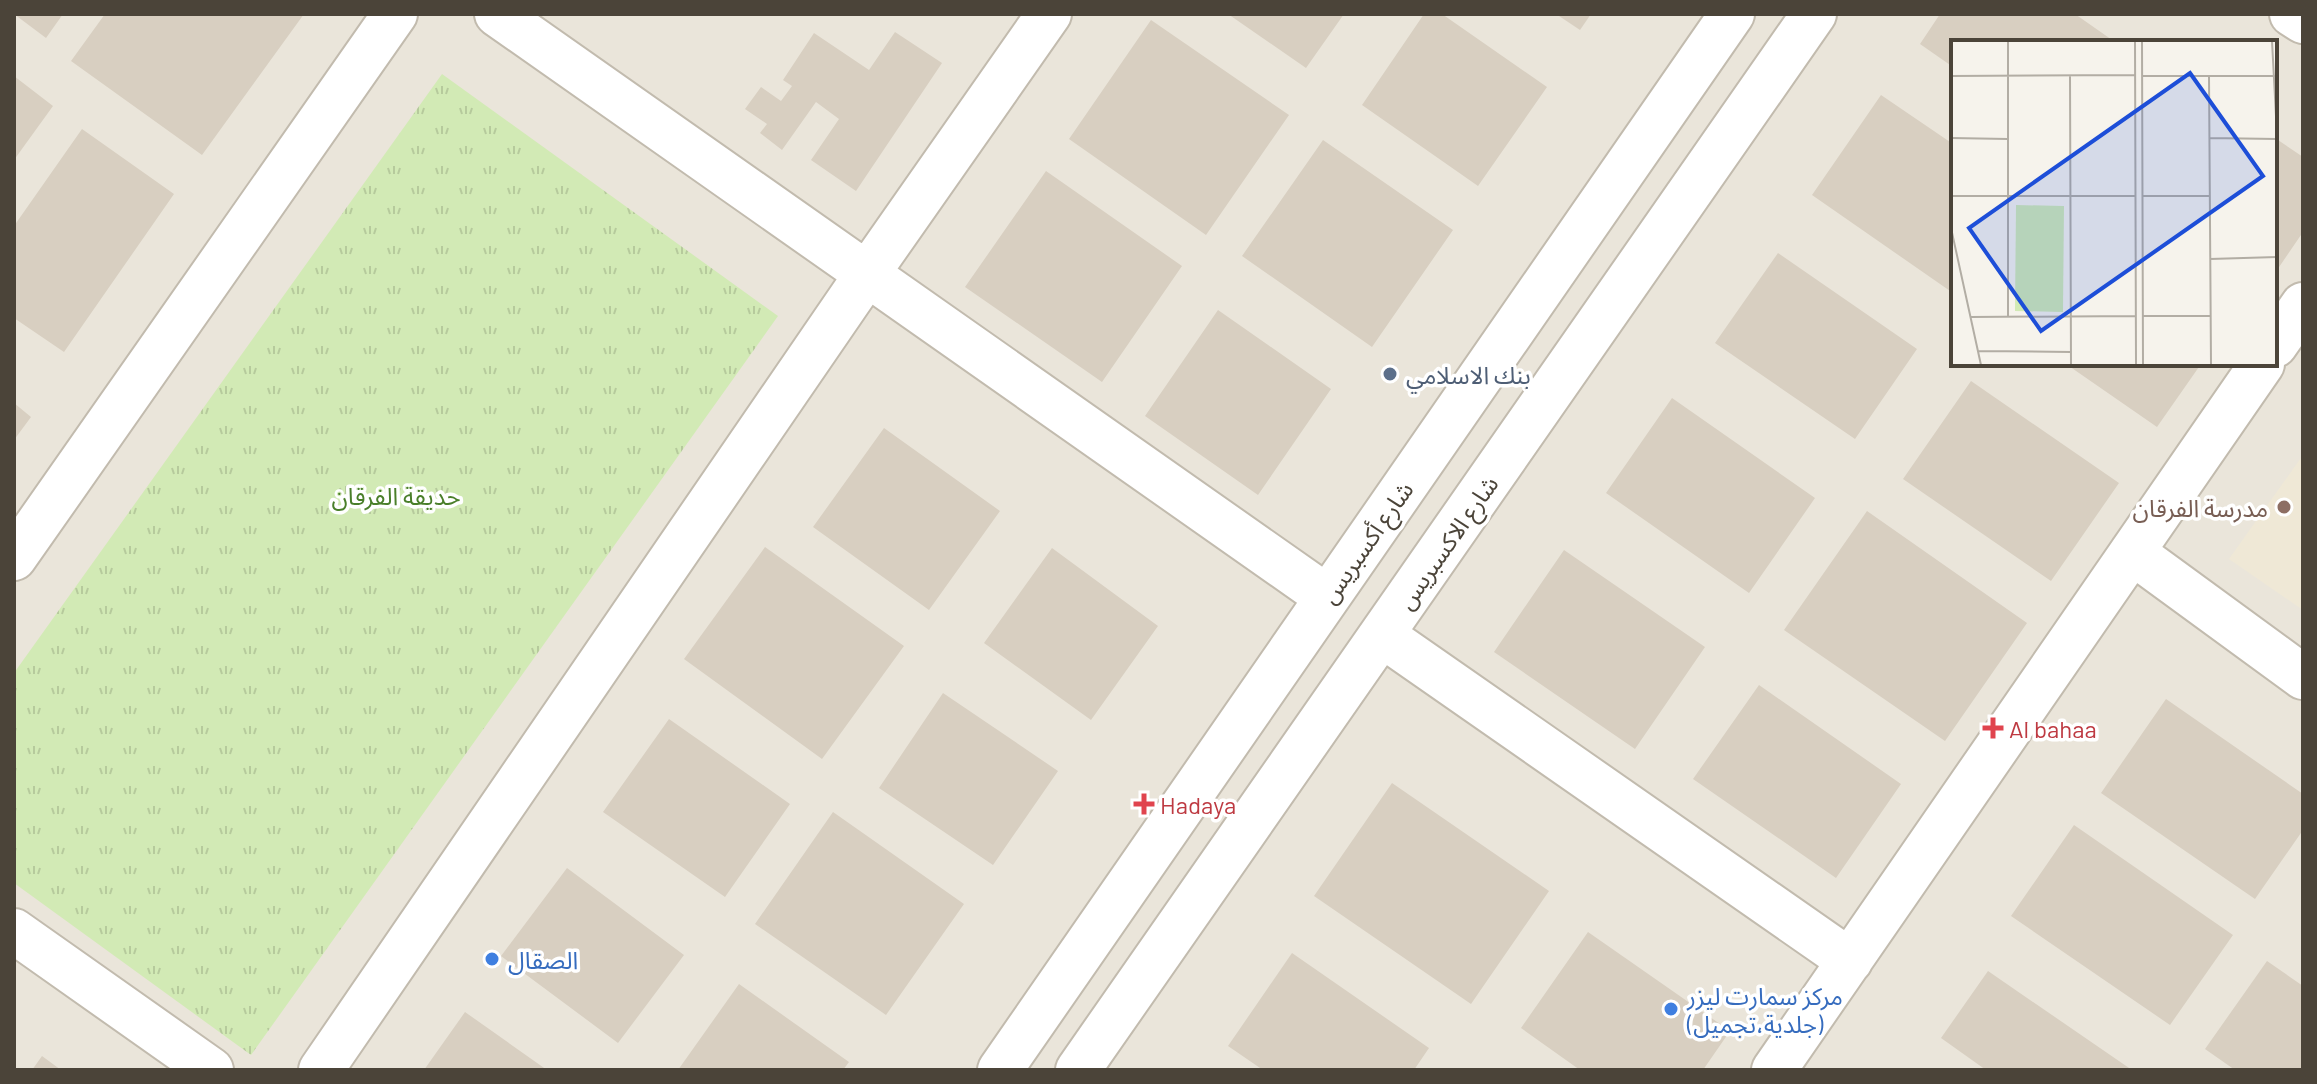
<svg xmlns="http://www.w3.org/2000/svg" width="2317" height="1084" font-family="Barlow,'Noto Sans Arabic',sans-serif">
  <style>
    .residential { fill: #eae5da; fill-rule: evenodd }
    .education { fill: #efe8d6 }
    .grass { fill: url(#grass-tufts) }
    .building { fill: #d8cfc1 }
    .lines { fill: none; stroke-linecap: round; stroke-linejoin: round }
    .minor-casing { stroke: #c2bbae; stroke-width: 48 }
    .minor { stroke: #fff; stroke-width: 44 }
    .service-dot { fill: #5c6f8a; stroke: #fff; stroke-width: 3 }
    .education-dot { fill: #8d6e63; stroke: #fff; stroke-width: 3 }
    .health-dot { fill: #e0444e; stroke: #fff; stroke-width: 3 }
    .shop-dot { fill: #3f7fe0; stroke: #fff; stroke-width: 3 }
    .labels { text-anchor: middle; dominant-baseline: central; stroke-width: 7; stroke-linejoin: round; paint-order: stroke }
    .service-label { font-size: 24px; fill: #4e5e75; stroke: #fff; text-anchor: start }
    .park-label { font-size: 24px; fill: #4a7f2a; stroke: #fff }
    .education-label { font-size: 24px; fill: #785e54; stroke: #fff; text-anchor: end }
    .street-label { font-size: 24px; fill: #4b4439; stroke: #fff }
    .health-label { font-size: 24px; fill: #be3a42; stroke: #fff; text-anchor: start }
    .shop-label { font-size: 24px; fill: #366cbe; stroke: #fff; text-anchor: start }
    .inset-road { fill: none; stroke: #b2ada4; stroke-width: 2 }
    .view { fill: #1d4ed8; fill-opacity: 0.15; stroke: #1d4ed8; stroke-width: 4 }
    .inset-edge { fill: none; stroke: #4b4439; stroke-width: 4 }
  </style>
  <defs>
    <pattern id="grass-tufts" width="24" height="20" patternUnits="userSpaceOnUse" patternTransform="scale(2)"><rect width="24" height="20" fill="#d2eab5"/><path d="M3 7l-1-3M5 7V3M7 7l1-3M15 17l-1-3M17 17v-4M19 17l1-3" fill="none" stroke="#b6ca9c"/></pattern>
  </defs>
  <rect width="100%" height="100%" fill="#f6f3ec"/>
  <path class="residential" d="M14,14H2303V1070H14ZM1953,42H2275V364H1953Z"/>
  <path class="education" d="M2303,455V610L2229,559Z"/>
  <path class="grass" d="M442,74L778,316L251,1055L14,883V673Z"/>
  <path class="building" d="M14,14H63L46,38Z
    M105,14H304L202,155L71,61Z
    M1228,14H1344L1306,68Z
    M1424,14H1442L1547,87L1478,186L1362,105Z
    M1556,14H1591L1580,30Z
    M1940,14H2075L2115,42H1953V67L1920,44Z
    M1151,20L1289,115L1206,235L1069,139Z
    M895,32L942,63L856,191L811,160L839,119L816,102L782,150L760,133L767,124L745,109L761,87L781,101L792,86L783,80L814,33L869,70Z
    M14,76L53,106L14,160Z
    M1881,95L1953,144V293L1812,195Z
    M82,129L174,194L64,352L14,318V226Z
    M2275,138L2303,157V232L2275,273Z
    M1323,140L1453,230L1372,347L1242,256Z
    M1046,171L1182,266L1102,382L965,287Z
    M1778,253L1917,349L1855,439L1715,343Z
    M1218,310L1331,389L1258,495L1145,416Z
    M2066,364H2201L2157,427Z
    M1971,381L2119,483L2051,581L1903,479Z
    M1672,398L1815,498L1749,593L1606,493Z
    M14,403L31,417L14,440Z
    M884,428L1000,511L929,610L813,527Z
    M1867,511L2027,623L1945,741L1784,630Z
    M765,547L904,646L822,759L684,659Z
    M1052,548L1158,626L1091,720L984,643Z
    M1564,550L1705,647L1635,749L1494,652Z
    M1759,685L1901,784L1836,878L1693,779Z
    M943,693L1058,771L993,865L879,788Z
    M2166,699L2303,794V830L2255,899L2101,793Z
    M669,719L790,804L725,897L603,812Z
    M1392,783L1549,891L1471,1004L1314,896Z
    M833,812L964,904L886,1015L755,924Z
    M2074,825L2233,935L2170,1025L2011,916Z
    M567,868L684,955L618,1043L501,956Z
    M1588,932L1730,1031L1703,1070H1580L1521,1028Z
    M1292,953L1429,1048L1414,1070H1263L1228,1046Z
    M2267,961L2303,986V1070H2235L2205,1049Z
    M1988,971L2132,1070H1986L1941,1038Z
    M739,984L849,1062L843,1070H678Z
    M465,1012L547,1070H424Z
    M42,1056L61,1070H32Z"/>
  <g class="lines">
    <defs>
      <path id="minor" d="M497,14L1327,597
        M2292,14L2303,21
        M2275,345L2303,305
        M2132,552L2303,677
        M14,558L395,14
        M1382,635L1850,961
        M14,931L211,1070
        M321,1070L867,274L1049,14
        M1000,1070L1732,14
        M1078,1070L1814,14
        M1774,1070L2262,364"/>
    </defs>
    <use href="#minor" class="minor-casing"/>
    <use href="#minor" class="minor"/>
  </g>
  <circle class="service-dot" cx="1390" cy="374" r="8"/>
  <circle class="education-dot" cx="2284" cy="507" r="8"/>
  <g class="health-dot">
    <path d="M1989 716h8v8h8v8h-8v8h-8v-8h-8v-8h8z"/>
    <path d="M1140 792h8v8h8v8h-8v8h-8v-8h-8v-8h8z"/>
  </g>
  <g class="shop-dot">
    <circle cx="492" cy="959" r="8"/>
    <circle cx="1671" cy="1009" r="8"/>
  </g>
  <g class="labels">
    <g class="service-label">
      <text x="1406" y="374">بنك الاسلامي</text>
    </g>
    <g class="park-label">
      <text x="396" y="495">حديقة الفرقان</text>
    </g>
    <g class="education-label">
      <text x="2268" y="507">مدرسة الفرقان</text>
    </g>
    <g class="street-label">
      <text transform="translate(1366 542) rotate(-55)">شارع أكسبريس</text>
      <text transform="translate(1447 542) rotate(-55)">شارع الاكسبريس</text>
    </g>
    <g class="health-label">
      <text x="2009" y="728">Al bahaa</text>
      <text x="1160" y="804">Hadaya</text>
    </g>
    <g class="shop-label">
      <text x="508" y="959">الصقال</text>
      <text x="1687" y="995">مركز سمارت ليزر<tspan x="1687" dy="28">(جلدية،تجميل)</tspan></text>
    </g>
  </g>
  <g transform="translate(1951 40)">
    <rect width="326" height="326" fill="#f6f3ec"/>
    <path d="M65,165L113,166L112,272L64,271Z" fill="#d2eab5"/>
    <path class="inset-road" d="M57,1V276M184,1L185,325M191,1L192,325M321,1L326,95M119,35L120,325M0,36L184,35M192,36H326M258,36L260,325M0,98L57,99M258,98L326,99M0,156H185M192,156H259M0,188L30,325M259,219L326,217M192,276H260M20,277L185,276M27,311L120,312"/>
    <path class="view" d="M239,33L312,136L90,291L18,188Z"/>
    <rect width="326" height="326" class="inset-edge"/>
  </g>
  <rect width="2317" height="1084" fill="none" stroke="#4b4439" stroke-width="32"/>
</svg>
